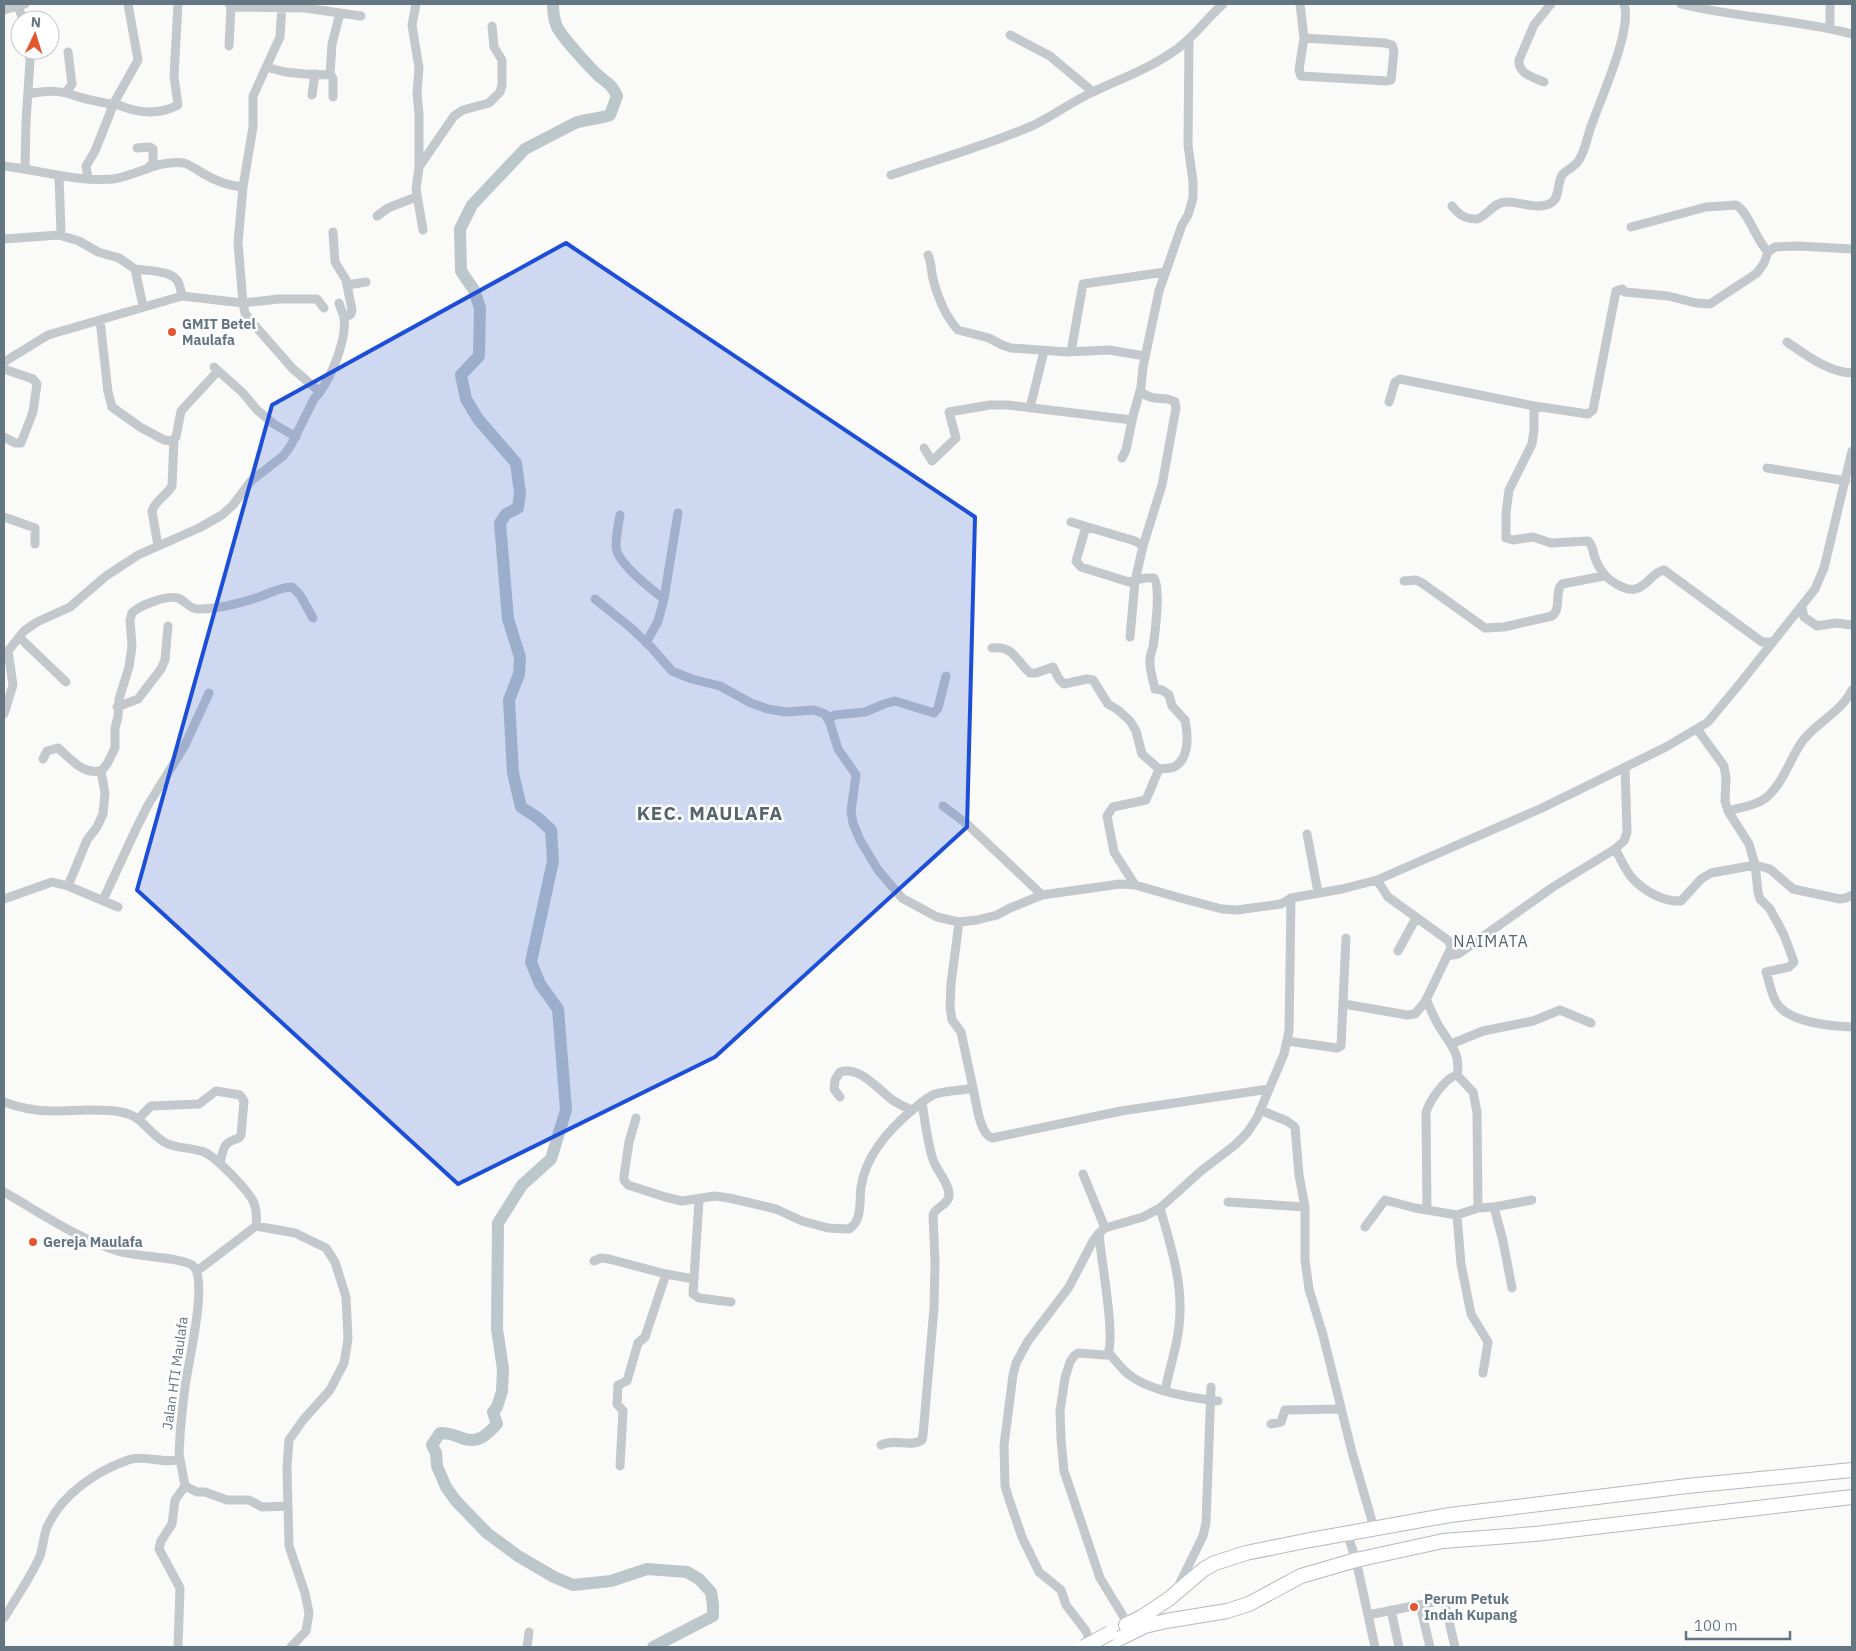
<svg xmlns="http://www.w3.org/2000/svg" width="1856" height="1651" font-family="'IBM Plex Sans',sans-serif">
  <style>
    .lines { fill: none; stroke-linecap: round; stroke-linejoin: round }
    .river { stroke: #bbc7cb; stroke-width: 12 }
    .highway-casing { stroke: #b4b9bd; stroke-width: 16 }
    .minor { stroke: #c3c8cc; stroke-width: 9 }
    .highway { stroke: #fff; stroke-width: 14 }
    .highway-bridge-casing { stroke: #b4b9bd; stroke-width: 16; stroke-linecap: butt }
    .highway-bridge { stroke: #fff; stroke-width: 14 }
    .marked { fill: #1d4ed8; fill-opacity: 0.2; stroke: #1d4ed8; stroke-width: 4; stroke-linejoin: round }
    .poi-dot { fill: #e4572e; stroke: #fff; stroke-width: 2 }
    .labels { text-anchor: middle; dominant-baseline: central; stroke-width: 5; stroke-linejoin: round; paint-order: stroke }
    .poi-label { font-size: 14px; font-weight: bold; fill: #657683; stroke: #fff; text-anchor: start }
    .street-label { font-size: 14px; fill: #657683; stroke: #fff }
    .quarter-label { font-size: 16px; letter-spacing: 1px; fill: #57646e; stroke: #fff }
    .district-label { font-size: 19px; font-weight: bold; letter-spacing: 1px; fill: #57646e; stroke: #fff }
  </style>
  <rect width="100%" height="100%" fill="#fafaf8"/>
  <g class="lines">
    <path class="river" d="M553,4C553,10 554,20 557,27C562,37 590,68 600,77C610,85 611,84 617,96L610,115C598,119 587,119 575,123L525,149L472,205L460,229L461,271L474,290L480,308L479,356L461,375L466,399L478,419L516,463L520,493L518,508L506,514L500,523L508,619L520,657L519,674L509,700L513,773L521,807L538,818L551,830L553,861L531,962L540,984L558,1009L566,1110L551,1159L522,1185L498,1223L497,1329L503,1369L502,1391L497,1407L493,1412L497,1424C486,1436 477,1445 459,1437C452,1434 448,1433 440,1433L432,1445L436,1453L437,1466L446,1487L456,1501L487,1533L518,1556L554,1577L573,1585L611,1581L647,1569L687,1572L699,1579L711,1592L713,1605V1616L653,1647"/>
    <defs>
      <path id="highway" d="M1126,1625L1142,1617L1170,1598L1204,1569L1215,1563L1246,1553L1310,1540L1450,1515L1687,1486L1852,1470
        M1102,1647L1145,1626L1166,1621L1227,1611L1249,1604L1301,1576L1356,1560L1443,1541L1535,1534L1852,1497"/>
    </defs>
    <use href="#highway" class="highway-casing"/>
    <path class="minor" d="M229,4L231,7L305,8L361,16
      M416,4L412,25L419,68L417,93L419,114V168L416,189L423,230
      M1300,4L1304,38L1299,70L1301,76L1387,81L1391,80L1394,51L1392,45L1385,43L1304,38
      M1681,4C1737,18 1796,19 1852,34
      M18,6L23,20
      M282,6L280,37L253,96V127L243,187L238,243L243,303L279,299H317L324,308
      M4,10L25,4
      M1830,28V4
      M1010,35L1050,56L1093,92
      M229,46L231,7
      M266,67L285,72L305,74L331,75L333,79V97
      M330,75L332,44L340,13
      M1544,82C1533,77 1518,74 1519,60L1534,25L1551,4
      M66,92L72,84L68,52
      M28,94C49,90 59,90 79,97C89,100 100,102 110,104L114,103L138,60L128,4
      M312,95L315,74
      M137,148L150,147L153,149V163L147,169
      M4,166C40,170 76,182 113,179C135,176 161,159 184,163C191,165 197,170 204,174C216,181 229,186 243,187
      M419,167L454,116L463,110L489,103L500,92L502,85V60L494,47L492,26
      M25,168L26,121L30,61L29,50
      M891,175C938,159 988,145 1034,125C1054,115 1073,101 1093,92C1122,78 1151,68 1177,49C1195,36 1207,18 1223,4
      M88,178L86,166L95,151L114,103C135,113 157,116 178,105L174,76L178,4
      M1452,206C1459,215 1465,219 1477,219C1488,215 1494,202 1506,202C1519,201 1538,211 1551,203C1560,198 1557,183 1562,175C1567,169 1575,167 1579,160C1586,149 1587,136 1592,124C1601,98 1633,28 1624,4
      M377,216L388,208L416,197
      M1631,227L1706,207L1736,205C1748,211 1756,240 1768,252
      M333,232L335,262L346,280L352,310L351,314L344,318
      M59,235L79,241L98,252L119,258L135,269L143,306
      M4,239L59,235L61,231L59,177
      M928,255C932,264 931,271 933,279C938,298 945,316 958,330L989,338L1002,345L1011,348L1067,352L1109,350L1145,356
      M135,269C147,271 169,270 177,280C180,284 181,291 182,296
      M347,285L366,282
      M100,320L108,392L112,407L140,427L164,440L171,441L176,437L181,411L217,372
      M1787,342C1806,355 1828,372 1852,373
      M1071,352L1083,284L1165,272
      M4,362L48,335L182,296L243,303L245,313L249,319L293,369L320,392L314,399L290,447L283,456L251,481L233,505L222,515L199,528L138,555L106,576L70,607L37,622L24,631L8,651L13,685L4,714
      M214,367L243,393L257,410L274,424L296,437
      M4,369L33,379L37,384L33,412L21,443H15L4,437
      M1140,391C1155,404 1164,394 1175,402L1176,408L1162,485L1143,546
      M320,392C332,375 347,339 344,318C343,313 340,307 339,303
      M1389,402L1395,382L1400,379L1534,406
      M1030,408L1044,351
      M924,448L932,461L956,438L949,412L990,405H1007L1132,420
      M1122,458L1126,450L1133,416L1141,387L1143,367L1159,291L1182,225L1188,215L1193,198V181L1188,145L1189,39
      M1767,468L1846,481
      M620,515C618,525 616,536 616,547C617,563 651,589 664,599
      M4,517L35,528V544
      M1071,522L1135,541L1143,546L1135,581L1130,637
      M158,546L152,511C155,501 167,495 172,486L174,439
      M1404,581L1416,580L1422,583L1485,628L1504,627L1552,616C1562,608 1554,592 1562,584L1604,576
      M595,599L630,627L651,647L672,671L692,679L720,686L751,703L768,709L786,712L814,710L825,714L830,723L838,749L856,775L851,811L853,823L860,840L878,870L902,898L937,917L959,922L977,920L997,915L1010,908L1042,895L1120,884L1135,885L1184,899L1222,909L1237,910L1281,904L1291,898
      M1802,608L1804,617L1817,626L1836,623L1852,625
      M19,637L66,682
      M1773,642H1762L1664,570C1652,572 1647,587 1635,589C1630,591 1625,588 1620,586C1606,579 1599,570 1594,555C1593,549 1592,545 1588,541L1551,543L1533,537L1513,540L1506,538V513L1509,490L1532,444L1534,430V406L1588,414L1593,410L1616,291L1622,289L1625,292L1668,296L1696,303L1710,304L1757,273L1764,263L1768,252L1775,247L1798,246L1852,249
      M646,643L658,621L664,599L678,513
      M992,648C1014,645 1016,661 1030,673H1036L1053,667L1059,679L1064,684L1087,679L1093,680L1108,704L1118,710L1130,721L1136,731L1142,754L1159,769C1164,768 1169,769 1174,767C1190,759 1188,734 1185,720L1172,706L1169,695L1162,690L1155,689C1153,679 1149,669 1150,659C1150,655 1152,651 1153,647C1155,634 1161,588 1154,578H1145L1129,582L1081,567L1076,561L1086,527
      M117,707L138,699L161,669L165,660L168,626
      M828,719L835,715L865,712L884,704L895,701L934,713L938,708L946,676
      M1697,729L1724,766L1726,778L1725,801L1728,811L1749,844L1755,865L1770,869L1793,889L1840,899L1846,898L1852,895
      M43,759L47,751L58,748C71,759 83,775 101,771
      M943,806L967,824L1042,895
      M1728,811C1741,807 1756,806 1767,797C1785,781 1790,757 1804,739C1819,721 1842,711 1852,690
      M1307,834L1318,892
      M1615,849C1621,859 1626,872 1634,880C1646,892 1664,902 1681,901L1701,879L1711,873L1755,865L1758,892L1760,899L1770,909L1784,935L1794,962L1789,967L1766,972C1769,981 1771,993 1776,1002C1788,1023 1831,1026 1852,1027
      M1135,885L1114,852L1107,816L1113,807L1146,800L1159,769
      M68,886L87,840L97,827L103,814L105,793L101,771L107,764L115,748V728L118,717L119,699L129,667L132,646L130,620L132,613C140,605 167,595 178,598C186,601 189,609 198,609C218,609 241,603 259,597C270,593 281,587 292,587L300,595L313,618
      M4,899L52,882L68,886L118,907
      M103,900L136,829L148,805L184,747L209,693
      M1398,951L1416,918
      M1447,956L1458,954L1464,950L1553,887L1615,849L1624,841L1627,832L1625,767
      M1344,1004L1407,1015L1415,1014L1425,1002L1451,948L1449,941L1388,897L1377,880
      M1287,1041L1337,1048L1341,1046L1346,938
      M1451,1044L1483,1031L1533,1021L1560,1010L1591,1023
      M973,1088C976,1100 979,1134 992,1138L1121,1111L1269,1089
      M840,1097L834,1089L835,1080L840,1072C860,1066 877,1088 891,1099C898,1104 904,1107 912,1110
      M4,1102C20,1108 35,1111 52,1111C75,1111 98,1108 121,1112C143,1116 146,1131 164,1142C175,1149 191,1147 204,1152C216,1157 249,1191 254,1203C257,1211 257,1218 256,1226L197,1271
      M1260,1110L1287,1121L1295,1127L1299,1175L1305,1207V1260L1309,1289L1323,1335L1352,1452L1374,1528
      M139,1118L151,1106L199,1104L216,1091L240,1095L244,1101L241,1135L239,1138C222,1143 224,1148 220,1163
      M636,1118L629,1142L624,1176V1180L628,1185L665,1197L682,1201L715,1196L729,1198L776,1209L802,1221L828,1228L849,1229C863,1220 859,1201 861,1187C866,1154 891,1127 916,1107C922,1102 928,1097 935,1094C947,1090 960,1091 973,1088L961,1032L952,1020L950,1007L951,984L959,922
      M1083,1174L1105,1228
      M4,1192C41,1213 76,1238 118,1251C136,1257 180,1257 192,1265C210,1277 187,1367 185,1387C183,1403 181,1420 180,1436C180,1444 178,1452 180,1459C164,1465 145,1454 128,1460C97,1471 64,1493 49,1523C43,1533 44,1545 40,1556C31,1577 16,1598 4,1618
      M699,1200L693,1294L699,1298L731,1302
      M1228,1202L1305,1207
      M1494,1207L1532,1200
      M1160,1208C1171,1247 1184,1285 1179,1326C1177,1348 1169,1369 1165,1391
      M1478,1208L1494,1207L1503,1241L1512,1288
      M1427,1210L1426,1113C1429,1101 1445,1078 1457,1075
      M1457,1215L1461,1264L1471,1314L1488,1342L1483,1373
      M256,1226L295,1233L326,1248L335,1262L346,1297L348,1339L344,1363L330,1390L303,1420L289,1440L287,1468L289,1546L305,1593L309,1613L306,1631L291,1647
      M1365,1227L1385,1200L1415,1208L1457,1215L1478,1208L1477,1112L1473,1092L1457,1075C1461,1056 1452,1046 1442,1031C1435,1021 1431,1010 1426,999
      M1099,1233C1100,1255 1117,1342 1107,1355H1104L1078,1353L1074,1356L1070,1362L1065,1378L1060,1411L1061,1439L1064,1471L1100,1578L1128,1624
      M594,1261L601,1258L609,1259L666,1274L694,1279
      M1109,1353C1115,1360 1121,1368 1128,1374C1149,1391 1192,1398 1218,1401
      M1271,1424L1281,1422L1285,1410L1341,1409
      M881,1445C893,1438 911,1448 922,1440L923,1435L934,1308L935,1262L933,1215C935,1207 949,1205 949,1195C949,1183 937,1171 933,1160C927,1141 925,1121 922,1102
      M620,1466L623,1411L617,1404L618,1385L627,1381L638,1343L645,1337L666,1274
      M185,1486L197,1492H205L227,1500H249L262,1507L288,1506
      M1347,1533L1356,1560L1368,1615L1444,1600L1455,1647
      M1177,1589L1203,1536L1206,1523L1211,1387
      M1420,1605L1430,1647
      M1391,1610L1399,1647
      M1368,1615L1375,1647
      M178,1647L180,1588L159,1549L161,1541L172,1524L175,1500L185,1486L180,1459
      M527,1647L529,1632
      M1092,1647L1086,1631L1066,1605L1061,1590L1039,1572L1022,1537L1009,1499L1005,1486L1004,1445L1013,1375L1016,1363L1028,1341L1069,1287L1093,1241L1099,1233L1105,1228L1143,1217L1160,1208L1201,1171L1235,1145L1247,1133L1257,1118L1284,1054L1289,1031L1291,898L1342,889L1377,880L1542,808L1666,747L1708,722L1742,681L1815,589L1824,568L1852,451"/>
    <use href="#highway" class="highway"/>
    <defs>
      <path id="highway-bridge" d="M1084,1647L1110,1633"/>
    </defs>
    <use href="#highway-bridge" class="highway-bridge-casing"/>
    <use href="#highway-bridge" class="highway-bridge"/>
  </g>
  <path class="marked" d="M566,243L975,517L967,827L715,1057L458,1184L137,890L272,405Z"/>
  <g class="poi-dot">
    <circle cx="172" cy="332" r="5"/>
    <circle cx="33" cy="1242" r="5"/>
    <circle cx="1414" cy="1607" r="5"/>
  </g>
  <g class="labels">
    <g class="poi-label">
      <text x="182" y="324">GMIT Betel<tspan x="182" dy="16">Maulafa</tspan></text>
      <text x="43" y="1242">Gereja Maulafa</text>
      <text x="1424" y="1599">Perum Petuk<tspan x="1424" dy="16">Indah Kupang</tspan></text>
    </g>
    <g class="street-label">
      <text transform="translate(175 1373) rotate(-82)">Jalan HTI Maulafa</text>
    </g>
    <g class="quarter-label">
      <text x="1491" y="941">NAIMATA</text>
    </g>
    <g class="district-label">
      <text x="710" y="813">KEC. MAULAFA</text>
    </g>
  </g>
  <rect width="1856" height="1651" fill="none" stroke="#657683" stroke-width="10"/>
  <g transform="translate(35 35) rotate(4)"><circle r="24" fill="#ffffff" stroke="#c1c8cd"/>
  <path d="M0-4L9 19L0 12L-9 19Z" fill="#e4572e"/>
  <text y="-8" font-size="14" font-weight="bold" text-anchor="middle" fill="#657683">N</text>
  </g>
  <path d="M1686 1631v8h104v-8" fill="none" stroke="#657683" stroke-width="2.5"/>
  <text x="1694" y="1631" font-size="15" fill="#657683" stroke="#ffffff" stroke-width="4" paint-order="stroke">100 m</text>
</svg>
